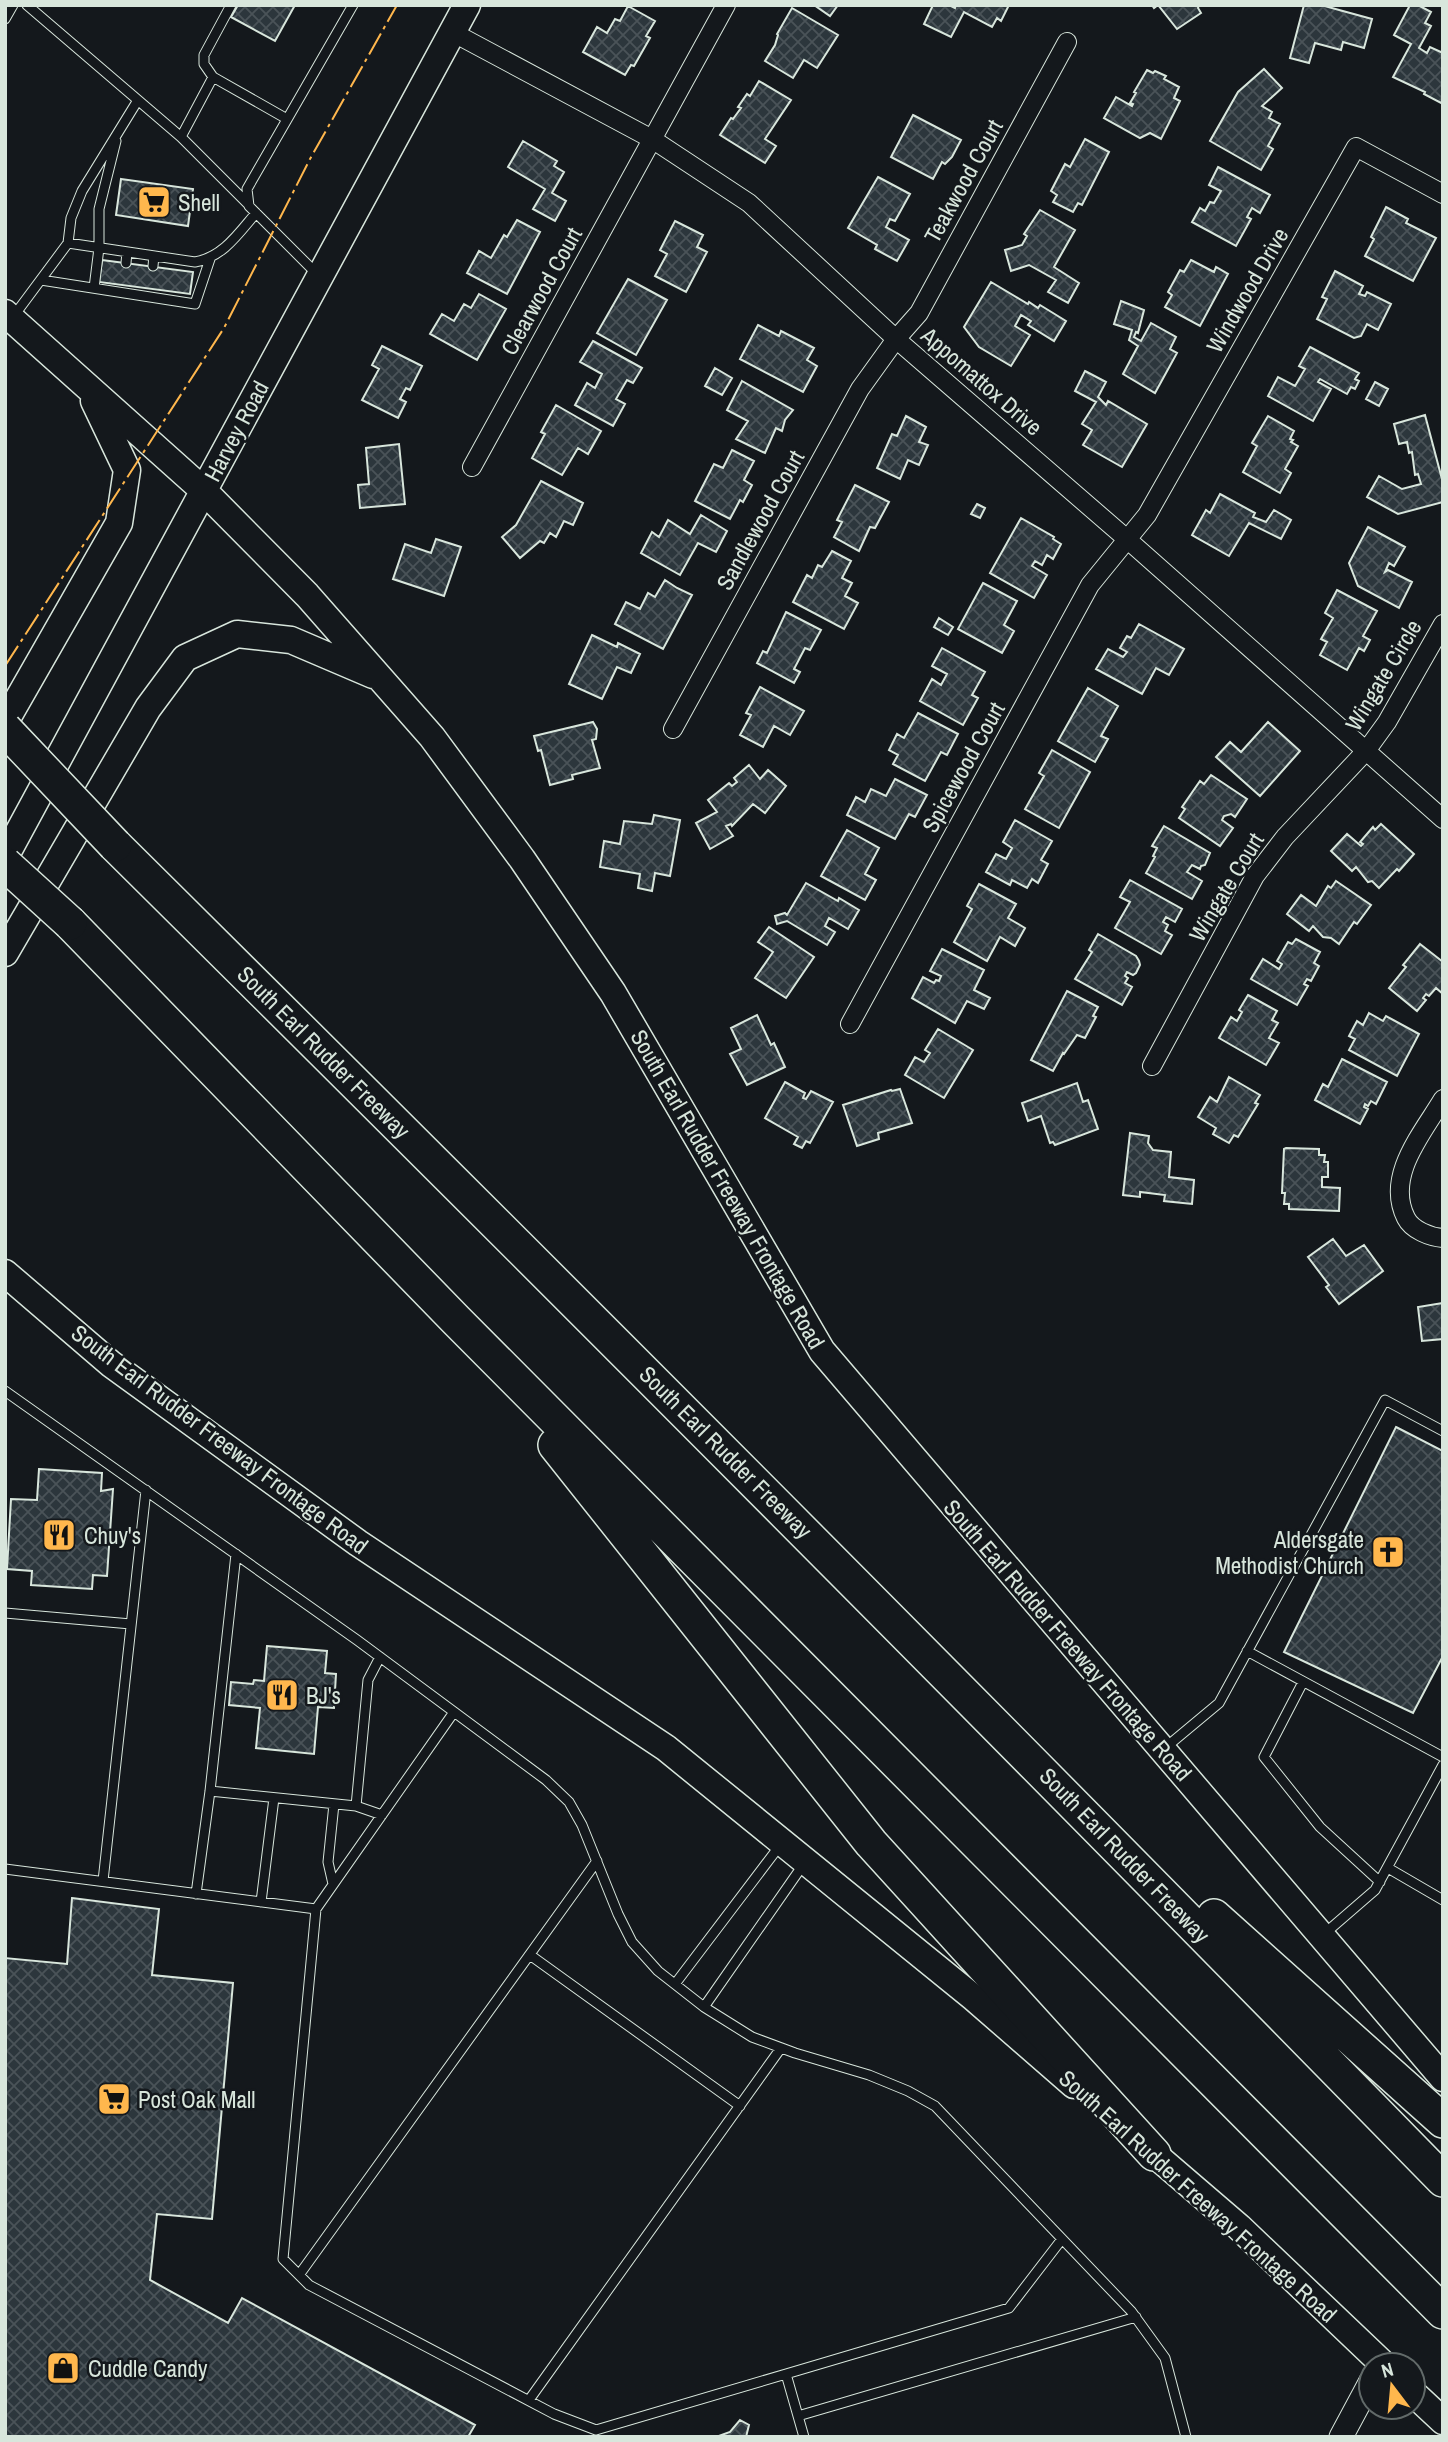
<svg xmlns="http://www.w3.org/2000/svg" width="1448" height="2442" font-family="'Archivo Narrow',sans-serif">
  <style>
    .building { fill: url(#building-cross-hatch); stroke: #d8e6dc; stroke-width: 2 }
    .lines { fill: none; stroke-linecap: round; stroke-linejoin: round }
    .service-casing { stroke: #d8e6dc; stroke-width: 11 }
    .minor-casing { stroke: #d8e6dc; stroke-width: 20 }
    .tertiary-casing { stroke: #d8e6dc; stroke-width: 25 }
    .secondary-casing { stroke: #d8e6dc; stroke-width: 29 }
    .motorway-casing { stroke: #d8e6dc; stroke-width: 36 }
    .service { stroke: #14181c; stroke-width: 9 }
    .minor { stroke: #14181c; stroke-width: 18 }
    .tertiary { stroke: #14181c; stroke-width: 23 }
    .secondary { stroke: #14181c; stroke-width: 26 }
    .motorway { stroke: #14181c; stroke-width: 33 }
    .motorway-bridge-casing { stroke: #d8e6dc; stroke-width: 36; stroke-linecap: butt }
    .motorway-bridge { stroke: #14181c; stroke-width: 33 }
    .power { stroke: #ffb74d; stroke-width: 2; stroke-dasharray: 24 5 3.5 5; stroke-linecap: butt }
    .labels { text-anchor: middle; dominant-baseline: central; stroke-width: 5; stroke-linejoin: round; paint-order: stroke }
    .street-label { font-size: 23px; fill: #d8e6dc; stroke: #14181c }
    .poi-label { font-size: 23px; fill: #d8e6dc; stroke: #14181c; text-anchor: start }
  </style>
  <defs>
    <pattern id="building-cross-hatch" width="8" height="8" patternUnits="userSpaceOnUse" patternTransform="scale(1.75)"><rect width="8" height="8" fill="#2c363c"/><path d="M0 0l8 8M0 8l8-8" fill="none" stroke="#4a5358"/></pattern>
  </defs>
  <rect width="100%" height="100%" fill="#14181c"/>
  <path class="building" d="M238,5H295L275,41L231,17Z
    M814,5H838L830,16Z
    M933,5H949L955,8L956,5H1009L1001,21L997,18L992,27L964,12L951,37L924,24Z
    M1152,5H1199L1198,8L1201,13L1177,29L1158,5L1154,8Z
    M1304,5H1321L1372,19L1364,48L1343,42L1341,50L1315,43L1309,63L1290,58Z
    M1410,5H1418L1431,12L1425,23L1431,26L1419,48L1427,53L1430,47L1443,53V100L1441,103L1424,94L1425,92L1393,77L1411,44L1394,35Z
    M628,6L655,21L646,36L650,38L634,66L631,65L625,75L583,52L597,27L607,33L615,19L620,21Z
    M792,8L838,35L817,68L804,60L793,78L765,61L775,45L778,35L777,34Z
    M1264,69L1282,88L1262,106L1272,112L1269,118L1280,124L1268,146L1273,149L1261,170L1210,141L1238,92Z
    M1147,70L1153,73L1155,71L1166,76L1164,79L1179,87L1174,98L1180,101L1161,139L1150,133L1140,138L1104,118L1116,97L1132,106L1133,104L1130,103L1136,93L1134,92Z
    M759,81L791,100L765,139L776,146L765,163L720,135L731,118L733,119L741,108L738,107L747,94L750,96Z
    M913,115L961,140L952,157L945,164L942,162L933,179L891,157Z
    M1085,139L1109,152L1082,205L1078,203L1073,212L1053,202L1057,195L1051,191L1065,164L1070,167Z
    M523,141L557,161L554,166L564,172L552,193L566,201L555,221L533,209L545,189L508,167Z
    M1218,167L1270,195L1260,213L1252,208L1247,217L1251,219L1236,246L1192,222L1200,208L1205,211L1210,202L1214,203L1221,191L1209,185Z
    M878,177L910,194L895,221L890,219L886,227L909,240L897,261L875,249L877,245L848,228Z
    M121,179L193,189L188,226L116,215Z
    M1386,207L1408,219L1406,223L1436,238L1413,281L1365,256L1374,239L1371,237Z
    M1040,210L1075,230L1054,267L1079,283L1068,303L1048,292L1056,280L1029,265L1011,271L1005,250L1022,245L1027,236L1024,234Z
    M517,220L540,232L507,294L467,273L479,251L491,258L504,235L507,237Z
    M675,221L703,235L697,247L707,252L686,292L655,276L667,254L660,250Z
    M102,260L193,272L190,294L99,282Z
    M1191,260L1214,272L1216,267L1228,274L1200,326L1165,307L1172,295L1168,292L1180,270L1184,272Z
    M1335,271L1363,286L1359,294L1365,296L1367,292L1391,304L1378,330L1367,324L1361,336L1354,338L1317,319L1327,299L1322,297Z
    M628,279L667,300L636,355L597,333Z
    M991,282L1028,304L1029,302L1038,308L1040,305L1066,321L1054,341L1028,325L1031,321L1021,315L1015,326L1030,335L1011,366L979,347L964,327Z
    M479,294L506,309L477,360L430,334L442,314L454,321L464,304L471,308Z
    M1121,301L1144,310L1138,333L1136,332L1134,337L1141,341L1151,323L1176,337L1170,349L1177,353L1155,393L1123,374L1138,346L1129,340L1132,330L1114,324Z
    M758,325L779,336L781,331L814,348L807,360L817,366L803,392L740,359Z
    M593,341L642,368L633,383L627,380L616,399L625,404L613,426L575,405L587,383L595,388L602,374L580,362Z
    M382,346L422,366L410,390L406,388L400,399L406,402L398,418L362,400L379,369L372,365Z
    M1310,347L1359,373L1355,379L1359,381L1355,389L1351,387L1347,394L1320,379L1318,382L1331,389L1313,421L1268,396L1278,377L1295,386L1305,369L1299,366Z
    M715,368L732,378L722,395L705,386Z
    M1085,371L1106,382L1098,397L1106,405L1108,401L1147,424L1122,467L1083,445L1092,430L1082,424L1096,402L1075,391Z
    M742,381L793,410L785,420L782,431L776,428L765,453L736,439L748,421L727,410Z
    M1375,382L1388,389L1379,406L1366,399Z
    M556,405L601,431L588,454L578,448L562,475L532,458L545,434L541,432Z
    M1425,415L1443,483V502L1398,514L1367,497L1379,476L1402,489L1421,484L1418,474L1415,475L1412,452L1409,453L1407,442L1399,444L1394,424Z
    M906,416L926,427L919,442L928,445L919,465L908,460L900,479L877,468L892,434L897,436Z
    M1268,416L1294,431L1290,439L1293,440L1291,442L1298,446L1285,469L1291,473L1280,493L1243,472L1257,446L1252,443Z
    M399,444L405,504L360,508L358,485L369,484L366,448Z
    M732,450L754,461L744,480L752,485L743,502L740,500L730,519L695,501L714,464L723,468Z
    M541,481L583,503L573,525L564,521L556,537L550,533L544,543L540,541L520,558L502,537L516,525Z
    M855,485L889,502L875,528L870,527L859,551L834,537L842,522L837,520Z
    M1220,494L1255,513L1253,517L1266,522L1274,510L1291,520L1281,539L1249,523L1229,556L1192,535L1206,510L1210,513Z
    M977,504L985,508L980,518L971,514Z
    M701,515L727,531L716,552L698,543L680,575L641,553L652,532L659,537L668,520L690,534Z
    M1021,518L1054,537L1053,539L1061,544L1053,559L1047,555L1042,565L1035,561L1032,566L1047,575L1034,598L990,573Z
    M1368,527L1405,547L1394,566L1389,563L1385,572L1388,570L1412,582L1399,608L1358,586L1349,563Z
    M436,539L461,547L444,596L393,579L405,544L431,553Z
    M832,551L851,561L842,578L852,583L845,596L858,603L844,629L793,602L807,575L812,578L818,565L822,567Z
    M665,580L677,588L692,595L663,649L615,624L626,602L640,609L648,593L655,597Z
    M983,583L1017,601L1004,625L1014,631L1002,653L958,629Z
    M1337,590L1377,611L1363,636L1370,640L1364,651L1359,648L1347,670L1320,655L1327,642L1321,639L1333,618L1325,613Z
    M786,612L821,630L810,650L805,648L794,669L800,672L794,683L757,663L763,651L767,653Z
    M939,618L953,627L948,635L934,627Z
    M1139,624L1184,649L1169,675L1156,668L1142,694L1096,669L1108,649L1123,657L1127,652L1120,648L1127,636L1131,638Z
    M592,635L617,647L618,643L640,654L631,673L617,667L602,699L569,684Z
    M942,648L985,672L972,695L978,698L963,725L920,701L932,679L941,685L947,674L932,666Z
    M760,687L804,711L790,735L774,726L763,747L740,735L751,715L746,713Z
    M1088,688L1118,706L1101,736L1108,739L1095,762L1058,741Z
    M918,713L958,734L947,755L941,752L925,781L893,764L898,755L889,750L897,734L904,738Z
    M593,722L597,729L596,739L592,740L600,768L572,775L573,779L550,785L541,750L538,751L534,736Z
    M1268,722L1300,751L1260,796L1216,757L1230,742L1241,752Z
    M1052,750L1090,772L1059,828L1025,809L1044,776L1039,773Z
    M749,765L760,779L768,770L786,786L765,813L753,804L732,826L731,824L726,826L733,836L710,849L696,823L717,812L708,800L729,783L732,786L737,782L734,778Z
    M1211,775L1247,799L1235,817L1231,814L1224,816L1222,820L1233,828L1220,846L1179,818L1185,809L1182,807L1200,781L1204,784Z
    M895,779L927,795L915,817L909,814L895,839L847,815L856,797L865,802L871,789L886,796Z
    M654,815L680,820L670,876L655,873L652,891L638,888L640,874L600,867L604,841L620,844L624,821L652,824Z
    M1015,820L1052,841L1041,860L1048,864L1038,883L1032,879L1027,888L1012,880L1010,885L986,872L996,854L1006,859L1012,848L1003,842Z
    M1381,824L1414,854L1399,871L1397,869L1379,888L1372,881L1368,882L1356,867L1352,871L1331,851L1347,834L1361,846L1363,844L1360,842L1373,827L1375,830Z
    M1164,826L1210,853L1205,865L1201,866L1200,869L1192,865L1187,872L1202,881L1192,899L1146,873L1155,857L1153,856L1157,848L1152,846Z
    M847,830L879,848L865,874L876,880L865,900L821,876Z
    M1130,880L1182,909L1175,922L1166,917L1163,922L1168,925L1165,931L1172,935L1161,954L1115,928L1130,902L1120,897Z
    M1336,881L1371,905L1357,924L1354,922L1339,944L1331,938L1323,937L1313,926L1309,931L1287,914L1301,895L1316,906L1328,886L1331,888Z
    M806,883L838,901L839,898L859,910L848,929L829,918L825,926L835,932L827,945L787,921L777,924L775,916L785,913L787,915Z
    M979,884L1016,904L1008,918L1025,928L1015,946L1000,937L987,961L954,942L972,909L967,906Z
    M769,927L814,957L786,998L755,978L773,952L758,942Z
    M1098,934L1136,956L1139,961L1140,965L1136,973L1133,975L1127,972L1125,976L1128,978L1125,983L1132,987L1122,1005L1075,979L1092,952L1089,950Z
    M1296,939L1320,952L1314,963L1319,966L1311,981L1307,979L1304,984L1308,986L1297,1005L1251,979L1263,959L1279,969L1282,964L1277,961L1288,942L1292,944Z
    M1420,944L1443,962V994L1436,988L1429,996L1426,994L1423,998L1426,1000L1417,1011L1389,988L1406,967L1403,965Z
    M942,949L984,970L974,990L990,998L984,1009L967,1001L955,1023L912,998L923,977L934,983L936,980L939,981L941,976L930,971Z
    M1067,991L1098,1007L1093,1016L1096,1017L1085,1038L1077,1035L1064,1054L1063,1053L1053,1071L1031,1060Z
    M1248,995L1277,1011L1272,1020L1278,1023L1269,1038L1279,1043L1266,1065L1219,1038L1231,1017L1237,1021L1242,1012L1239,1010Z
    M1369,1013L1383,1021L1386,1016L1419,1034L1397,1076L1349,1050L1355,1039L1349,1036L1357,1021L1363,1025Z
    M757,1015L771,1045L774,1043L785,1067L747,1085L730,1054L741,1049L731,1028Z
    M938,1029L973,1050L944,1098L905,1075L915,1057L924,1062L930,1053L925,1050Z
    M1342,1059L1387,1082L1376,1104L1371,1101L1368,1106L1365,1104L1364,1107L1368,1109L1360,1124L1315,1100L1323,1084L1328,1087Z
    M1229,1077L1260,1095L1255,1103L1258,1104L1238,1137L1234,1135L1229,1143L1213,1134L1216,1128L1198,1117L1210,1097L1217,1102Z
    M785,1082L805,1093L803,1098L806,1099L811,1091L833,1102L810,1143L806,1141L802,1148L794,1144L798,1137L765,1118Z
    M1077,1083L1083,1102L1088,1100L1098,1129L1055,1145L1053,1142L1050,1143L1041,1116L1028,1121L1022,1103Z
    M900,1089L912,1123L878,1133L879,1139L857,1146L843,1105L891,1090L892,1091Z
    M1130,1133L1149,1136L1148,1143L1153,1150L1171,1152L1169,1177L1194,1180L1192,1204L1164,1201L1165,1195L1140,1192V1197L1123,1195Z
    M1286,1148L1319,1149V1155H1325L1324,1162H1328V1177H1322V1187L1340,1188L1339,1211L1289,1209V1204H1284L1285,1193H1282L1284,1149Z
    M1333,1239L1346,1256L1364,1245L1383,1271L1339,1304L1326,1287L1329,1285L1308,1257Z
    M1443,1303V1339L1422,1341L1418,1307Z
    M1396,1427L1443,1451V1656L1413,1713L1284,1652Z
    M39,1469L102,1473L101,1491L113,1489L107,1576L93,1575L92,1589L31,1585L32,1571L7,1569L11,1499L37,1500Z
    M267,1646L327,1651L325,1673L336,1674L334,1708L318,1707L314,1754L256,1748L260,1708L229,1705L231,1682L253,1684L254,1680L264,1681Z
    M72,1898L159,1909L152,1975L233,1983L212,2219L157,2214L150,2280L228,2323L242,2298L475,2425L468,2437H5V1958L67,1964Z
    M740,2420L749,2425L746,2437H716L730,2432Z"/>
  <g class="lines">
    <defs>
      <path id="service" d="M27,5L181,137
        M231,5L204,55V64L213,77L287,119
        M5,19L13,5
        M213,77L181,137L248,204
        M68,243L71,218L82,191L138,100
        M126,263L127,252
        M153,266L154,256
        M318,275L249,206L247,189L353,5
        M41,280L195,304L210,259
        M94,288L99,248V209L116,141
        M13,317L68,243L195,262C223,257 238,234 256,213
        M5,1391L357,1640L546,1780L569,1802L582,1825L618,1914L632,1942L658,1971L704,2007L752,2037L795,2053L869,2075L908,2091L935,2106L1131,2311L1165,2358L1186,2437
        M5,1613L131,1624
        M1247,1651L1443,1757
        M1303,1682L1264,1757L1320,1827L1380,1882
        M1165,1748L1219,1703L1385,1400L1443,1431
        M210,1791L356,1806L368,1680L380,1657
        M356,1806L382,1815
        M1388,1868L1443,1900
        M5,1869L316,1909L283,2259L309,2285L554,2414L596,2430L786,2374L804,2437
        M103,1881L146,1490
        M333,1884L328,1862L334,1804
        M196,1894L210,1791L236,1554
        M261,1902L274,1798
        M316,1909L454,1712
        M1323,1935L1375,1890L1443,1765
        M530,1955L740,2106
        M675,1984L781,1844
        M704,2007L803,1865
        M299,2275L597,1861
        M786,2374L1009,2308L1062,2239
        M529,2400L781,2048
        M798,2416L1136,2317"/>
      <path id="minor" d="M452,32L652,139L749,203L896,339L1128,540L1443,819
        M472,467L726,5
        M673,729L860,389L896,339L919,313L1067,42
        M850,1024L1090,585L1147,515L1356,147L1443,194
        M1152,1066L1255,876L1285,837L1366,751L1387,722L1443,624
        M1443,1099C1422,1134 1385,1176 1406,1218C1412,1230 1430,1237 1443,1238"/>
      <path id="tertiary" d="M1341,2437L1371,2381"/>
      <path id="secondary" d="M5,313L203,490L307,595L432,737L522,859L613,993L822,1351L1443,2078
        M5,722L119,523L127,470L94,401
        M5,857L467,5
        M5,953L148,708L185,658L237,634L291,640L373,675
        M5,1273L111,1364L358,1543L666,1748L974,1998L1074,2085
        M1140,2142L1239,2227L1384,2365
        M1413,2393L1443,2421"/>
      <path id="motorway" d="M115,845C561,1287 1004,1731 1443,2180
        M70,923L456,1320L1443,2312
        M555,1445L871,1843L1154,2154
        M1214,1916L1443,2121"/>
    </defs>
    <use href="#service" class="service-casing"/>
    <use href="#minor" class="minor-casing"/>
    <use href="#tertiary" class="tertiary-casing"/>
    <use href="#secondary" class="secondary-casing"/>
    <use href="#motorway" class="motorway-casing"/>
    <use href="#service" class="service"/>
    <use href="#minor" class="minor"/>
    <use href="#tertiary" class="tertiary"/>
    <use href="#secondary" class="secondary"/>
    <use href="#motorway" class="motorway"/>
    <defs>
      <path id="motorway-bridge" d="M5,729L115,845
        M5,864L70,923"/>
    </defs>
    <use href="#motorway-bridge" class="motorway-bridge-casing"/>
    <use href="#motorway-bridge" class="motorway-bridge"/>
    <path class="power" d="M5,666L224,328L310,159L397,5"/>
  </g>
  <defs>
    <symbol id="supermarket-square" viewBox="-11 -11 22 22"><rect x="-9" y="-9" width="18" height="18" rx="4" fill="#ffb74d" stroke="#14181c"/><path d="M-6-5.5h2.5l.6 2H6L4.5 2H-2.5L-4.4-4H-6ZM-1.5 3.2a1.3 1.3 0 1 0 .1 0ZM3 3.2a1.3 1.3 0 1 0 .1 0Z" fill="#111"/></symbol>
    <symbol id="restaurant-square" viewBox="-11 -11 22 22"><rect x="-9" y="-9" width="18" height="18" rx="4" fill="#ffb74d" stroke="#14181c"/><path d="M-5-6h1v4h1v-4h1v4h1v-4h1v5L-1.5 .5V6h-2V.5L-5-1ZM5-6V6H3V1.5H1.5Q1.5-4 5-6Z" fill="#111"/></symbol>
    <symbol id="church-square" viewBox="-11 -11 22 22"><rect x="-9" y="-9" width="18" height="18" rx="4" fill="#ffb74d" stroke="#14181c"/><path d="M-1.2-6h2.4v3.5h3.3v2.4h-3.3V6h-2.4V-.1h-3.3v-2.4h3.3Z" fill="#111"/></symbol>
    <symbol id="shop-square" viewBox="-11 -11 22 22"><rect x="-9" y="-9" width="18" height="18" rx="4" fill="#ffb74d" stroke="#14181c"/><path d="M-5-2.5h2.3a2.7 3.5 0 0 1 5.4 0H5L5.5 6h-11ZM-1.5-2.5h3a1.5 2.3 0 0 0-3 0Z" fill="#111"/></symbol>
  </defs>
  <g fill-rule="evenodd">
    <use href="#supermarket-square" x="135" y="183" width="38" height="38"/>
    <use href="#restaurant-square" x="40" y="1516" width="38" height="38"/>
    <use href="#church-square" x="1369" y="1533" width="38" height="38"/>
    <use href="#restaurant-square" x="263" y="1676" width="38" height="38"/>
    <use href="#supermarket-square" x="95" y="2080" width="38" height="38"/>
    <use href="#shop-square" x="44" y="2349" width="38" height="38"/>
  </g>
  <g class="labels">
    <g class="street-label">
      <text transform="translate(963 181) rotate(-61)">Teakwood Court</text>
      <text transform="translate(1247 290) rotate(-60)">Windwood Drive</text>
      <text transform="translate(541 291) rotate(-61)">Clearwood Court</text>
      <text transform="translate(982 381) rotate(41)">Appomattox Drive</text>
      <text transform="translate(236 431) rotate(-62)">Harvey Road</text>
      <text transform="translate(760 520) rotate(-61)">Sandlewood Court</text>
      <text transform="translate(1383 675) rotate(-59)">Wingate Circle</text>
      <text transform="translate(963 767) rotate(-61)">Spicewood Court</text>
      <text transform="translate(1226 887) rotate(-59)">Wingate Court</text>
      <text transform="translate(324 1052) rotate(45)">South Earl Rudder Freeway</text>
      <text transform="translate(728 1189) rotate(60)">South Earl Rudder Freeway Frontage Road</text>
      <text transform="translate(220 1439) rotate(37)">South Earl Rudder Freeway Frontage Road</text>
      <text transform="translate(726 1452) rotate(45)">South Earl Rudder Freeway</text>
      <text transform="translate(1068 1640) rotate(49)">South Earl Rudder Freeway Frontage Road</text>
      <text transform="translate(1125 1855) rotate(46)">South Earl Rudder Freeway</text>
      <text transform="translate(1198 2196) rotate(42)">South Earl Rudder Freeway Frontage Road</text>
    </g>
    <g class="poi-label">
      <text x="178" y="202">Shell</text>
      <text x="84" y="1535">Chuy's</text>
      <text x="1364" y="1539" text-anchor="end">Aldersgate<tspan x="1364" dy="26">Methodist Church</tspan></text>
      <text x="306" y="1695">BJ's</text>
      <text x="138" y="2099">Post Oak Mall</text>
      <text x="88" y="2368">Cuddle Candy</text>
    </g>
  </g>
  <rect width="1448" height="2442" fill="none" stroke="#d8e6dc" stroke-width="14"/>
  <g transform="translate(1392 2386) rotate(344)"><circle r="33" fill="#14181c" stroke="#626a69" stroke-width="2"/>
  <path d="M0-5L12 26L0 18L-12 26Z" fill="#ffb74d"/>
  <text y="-10" font-size="19" font-weight="bold" text-anchor="middle" fill="#d8e6dc">N</text>
  </g>
</svg>
